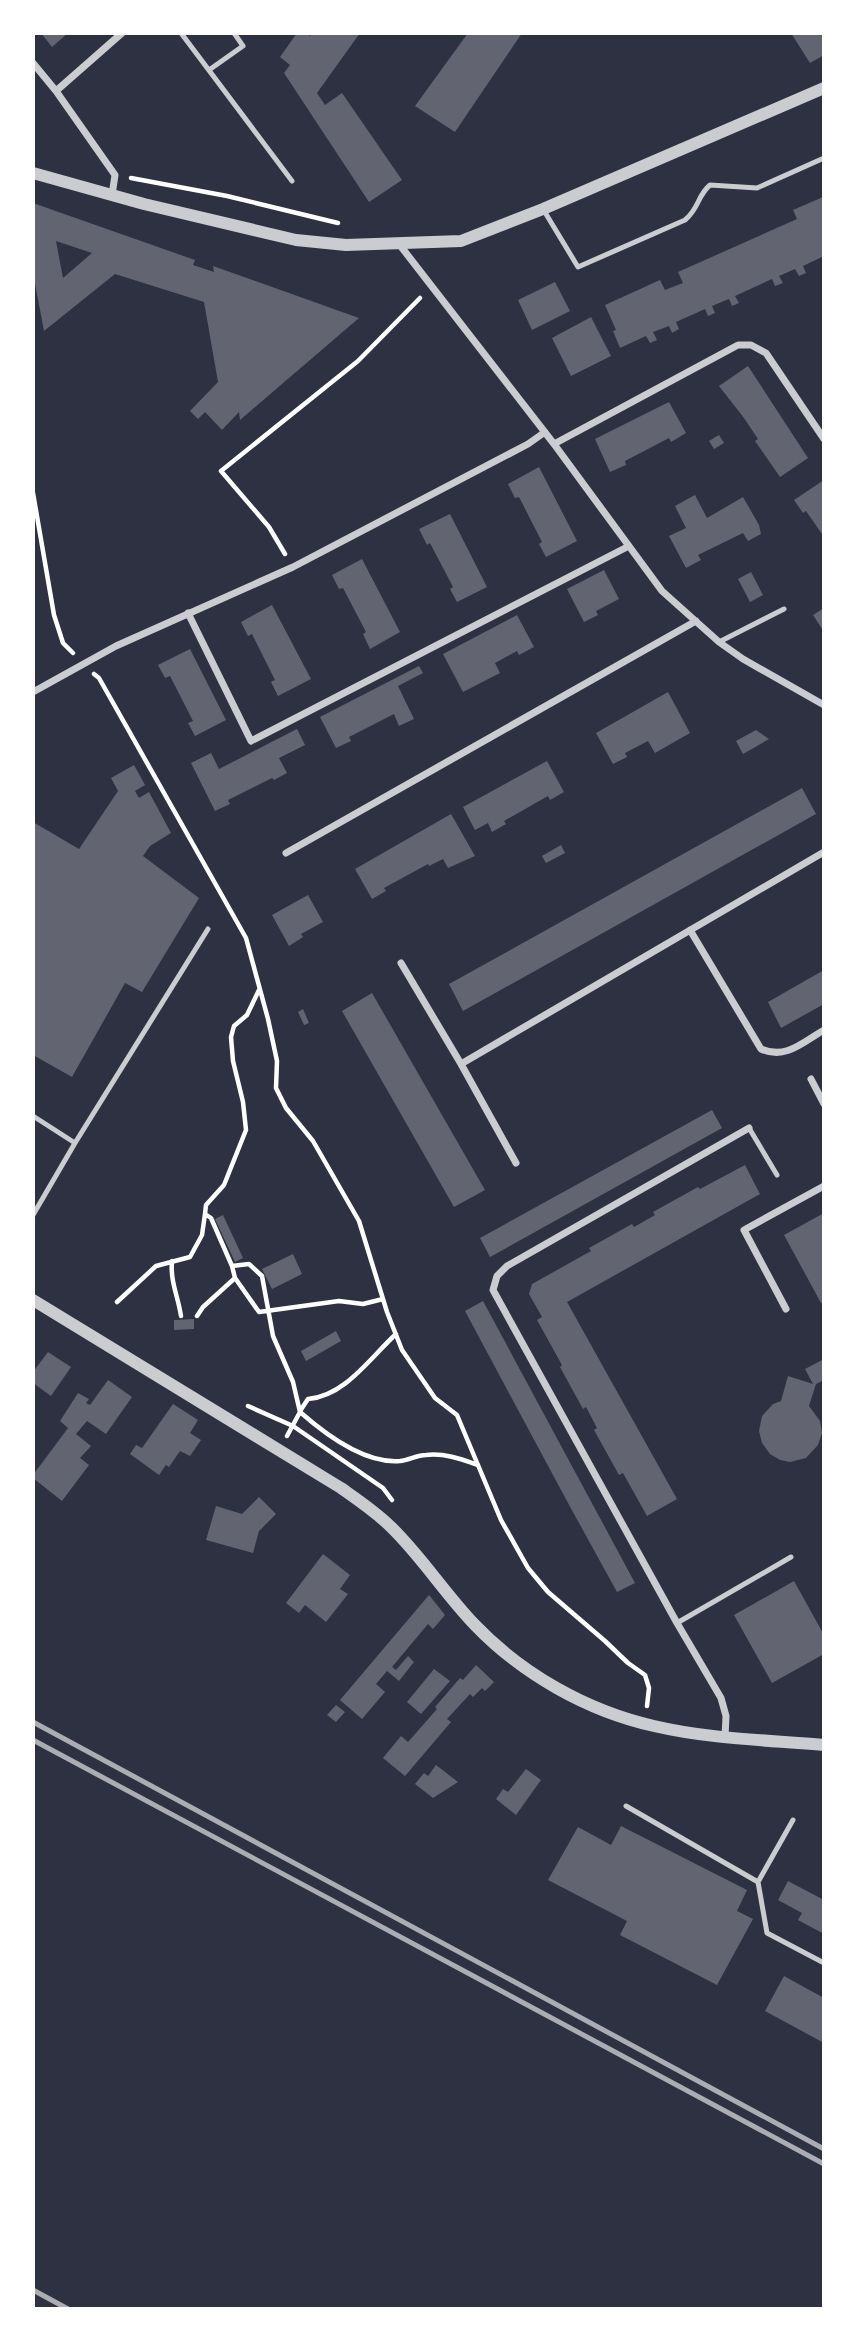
<svg xmlns="http://www.w3.org/2000/svg" width="857" height="2342" font-family="'Noto Sans',sans-serif">
  <style>
    .building { fill: #626471; fill-rule: evenodd }
    .lines { fill: none; stroke-linecap: round; stroke-linejoin: round }
    .path { stroke: #fff; stroke-width: 4.5 }
    .service { stroke: #caccd0; stroke-width: 5 }
    .minor { stroke: #caccd0; stroke-width: 7 }
    .tertiary { stroke: #caccd0; stroke-width: 12 }
    .rail { stroke: #abadb3; stroke-width: 5 }
  </style>
  <rect width="100%" height="100%" fill="#2d3142"/>
  <path class="building" d="M41,33H68L52,47Z
    M297,33H307L310,36L312,33H360L317,93L325,105L342,93L402,180L369,202L284,73L290,65L280,57Z
    M468,33H522L455,132L415,106Z
    M791,33H824V55L810,63Z
    M823,197L824,256L803,266L806,273L799,276L795,269L779,276L783,283L775,286L772,279L735,296L739,303L732,306L729,299L712,306L715,313L708,316L705,309L676,322L679,329L672,333L669,326L653,332L657,340L650,343L646,336L620,348L613,331L616,330L605,305L660,280L665,290L683,283L678,272L797,219L793,210Z
    M33,203L195,260L193,265L214,272L213,266L359,318L240,420L239,412L222,430L205,412L198,419L190,411L218,382L204,302L115,274L44,331L33,273ZM56,241L92,253L63,278Z
    M555,282L570,311L532,330L518,300Z
    M591,317L611,356L571,376L552,338Z
    M748,366L808,458L780,477L755,441L758,439L744,418L719,386Z
    M669,402L686,433L671,442L669,438L625,461L626,465L610,472L595,439Z
    M719,435L724,443L714,449L709,441Z
    M539,467L577,541L546,557L539,544L542,542L519,497L515,498L508,484Z
    M824,480V537L806,511L803,513L794,500Z
    M695,495L707,518L743,497L759,525L761,534L748,541L743,533L698,555L701,560L686,568L669,536L686,528L675,506Z
    M450,514L487,587L457,602L450,589L453,587L430,543L427,545L419,529Z
    M362,559L400,632L370,649L363,634L366,632L343,588L339,589L332,575Z
    M604,570L619,599L596,611L598,615L584,622L567,589Z
    M751,572L763,595L750,602L738,579Z
    M272,605L311,679L278,696L271,682L275,680L252,634L248,636L241,622Z
    M824,608V632L813,615Z
    M517,615L534,647L519,655L517,651L495,663L500,673L463,692L443,654Z
    M190,649L226,720L195,736L188,723L193,721L170,676L165,678L158,665Z
    M419,666L423,673L398,686L414,719L399,726L394,714L349,737L351,741L336,748L320,717Z
    M668,692L690,733L655,753L648,741L625,753L627,757L613,764L596,733Z
    M297,729L305,745L279,758L287,773L274,780L272,778L228,800L230,804L215,811L191,763L211,753L219,769Z
    M756,730L769,739L743,754L736,741Z
    M547,761L564,792L550,800L548,796L504,821L506,824L492,832L488,823L475,830L463,807Z
    M134,765L145,785L135,791L139,798L149,792L171,833L150,846L143,856L199,898L142,992L125,983L72,1077L33,1055V822L79,849L118,791L111,778Z
    M802,788L816,814L463,1011L449,984Z
    M451,814L475,856L448,868L443,859L429,866L428,864L384,888L386,891L372,899L355,869Z
    M561,845L565,853L546,863L542,856Z
    M308,895L323,922L301,934L303,937L289,946L272,915Z
    M824,970V1004L781,1028L768,1002Z
    M372,993L485,1190L454,1207L342,1011Z
    M303,1009L309,1023L304,1025L298,1012Z
    M712,1110L722,1128L490,1257L480,1238Z
    M745,1165L760,1194L567,1302L677,1499L647,1516L623,1473L619,1475L594,1430L597,1428L586,1407L583,1409L560,1367L562,1365L537,1320L542,1317L529,1294L532,1284L591,1251L589,1248L632,1224L634,1227L655,1215L653,1212L698,1187L700,1189Z
    M824,1213V1302L821,1303L784,1235Z
    M223,1215L243,1258L235,1262L215,1219Z
    M293,1254L302,1274L272,1289L262,1269Z
    M483,1301L635,1583L617,1592L568,1503L465,1311Z
    M194,1319V1329L174,1330V1320Z
    M336,1331L341,1341L306,1361L301,1351Z
    M48,1352L71,1367L51,1396L33,1383V1372Z
    M824,1359V1380L816,1384L809,1406L820,1421L822,1433L818,1445L806,1458L790,1462L780,1460L770,1454L762,1443L759,1431L762,1416L773,1404L781,1401L788,1376L813,1384L805,1369Z
    M108,1380L132,1397L106,1434L87,1421L76,1434L91,1446L80,1458L89,1465L62,1501L33,1478V1475L68,1428L60,1421L78,1393L89,1399L86,1403L90,1405Z
    M173,1404L198,1420L190,1433L201,1440L190,1456L180,1451L169,1467L166,1465L159,1475L130,1454L136,1445L142,1448Z
    M259,1497L276,1514L259,1531L253,1553L206,1540L216,1506L242,1514Z
    M323,1554L350,1575L340,1589L348,1594L326,1622L305,1605L299,1613L286,1603Z
    M794,1581L824,1635V1654L772,1683L734,1615Z
    M429,1595L445,1615L433,1629L428,1624L392,1667L396,1670L408,1656L414,1662L399,1681L387,1671L376,1684L385,1692L362,1719L340,1700Z
    M476,1665L494,1682L485,1691L482,1688L473,1697L470,1694L447,1719L451,1722L405,1776L383,1758L401,1736L408,1742L437,1709L435,1707L460,1678L463,1680Z
    M434,1669L450,1681L421,1714L407,1702Z
    M336,1705L345,1712L336,1722L327,1715Z
    M436,1765L458,1782L433,1798L415,1784L424,1773L428,1776Z
    M526,1769L541,1780L516,1815L496,1799L503,1789L508,1792Z
    M621,1826L747,1890L737,1911L753,1919L717,1985L620,1935L627,1921L548,1880L578,1827L611,1845Z
    M788,1881L824,1900V1934L798,1920L802,1913L778,1900Z
    M784,1976L824,1998V2043L765,2011Z"/>
  <g class="lines">
    <path class="path" d="M131,178L227,196L338,223
      M33,493L54,615L63,643L73,653
      M285,554L269,527L221,471L358,361L420,298
      M94,674L99,678L246,938L268,1019L277,1061L276,1088L286,1108L313,1141L359,1221L387,1312L402,1350L435,1398L457,1415L501,1520L528,1568L548,1592L605,1641L628,1663L645,1675L649,1688L647,1706
      M259,990L247,1015L234,1026L231,1037L233,1061L243,1102L246,1130L224,1185L206,1205L205,1214L211,1218L232,1266L249,1264L262,1276L273,1336L293,1382L300,1412
      M172,1261C170,1281 178,1296 181,1316
      M232,1266L235,1278L259,1312L339,1301L363,1304L383,1299
      M117,1302L156,1266L190,1257L202,1235L205,1214
      M197,1316L203,1307L235,1278
      M248,1406L293,1426L383,1488L392,1500
      M300,1411L308,1399C345,1396 370,1358 396,1334
      M287,1436L300,1412C325,1434 364,1464 400,1461C409,1460 417,1455 426,1455C445,1453 461,1459 478,1465"/>
    <path class="service" d="M181,33L292,181
      M209,70L243,46L234,33
      M543,209L578,267L685,220C700,207 697,196 710,185L757,188L824,158
      M719,642L784,609
      M33,1116L75,1143L33,1215
      M749,1128L777,1175
      M75,1143L208,929
      M677,1623L791,1557
      M626,1806L758,1882L767,1933L824,1963
      M758,1882L793,1820"/>
    <path class="minor" d="M33,63L56,91L115,175L112,195
      M56,91L122,33
      M399,244L554,444L662,591L719,642L743,659L824,705
      M554,444L738,345H751L766,353L824,439
      M188,613L251,741L629,546
      M33,692L116,646L293,567L528,444L545,432
      M286,853L696,621
      M690,930L761,1049C786,1060 803,1042 824,1030
      M401,963L461,1064
      M811,1079L824,1104
      M516,1163L461,1064L824,852
      M786,1309L744,1230L824,1186
      M725,1737L726,1716L721,1698L677,1623L493,1290L497,1276L507,1266L749,1128"/>
    <path class="tertiary" d="M33,173L144,204L296,240L346,245L461,241L543,209L824,88
      M33,1300L341,1488C358,1500 376,1512 391,1527C422,1557 445,1594 475,1625C522,1674 587,1711 654,1726C709,1739 767,1740 824,1745"/>
    <path class="rail" d="M33,1722L824,2149
      M33,1740L824,2164
      M33,2290L68,2309"/>
  </g>
  <rect width="857" height="2342" fill="none" stroke="#ffffff" stroke-width="70"/>
</svg>
